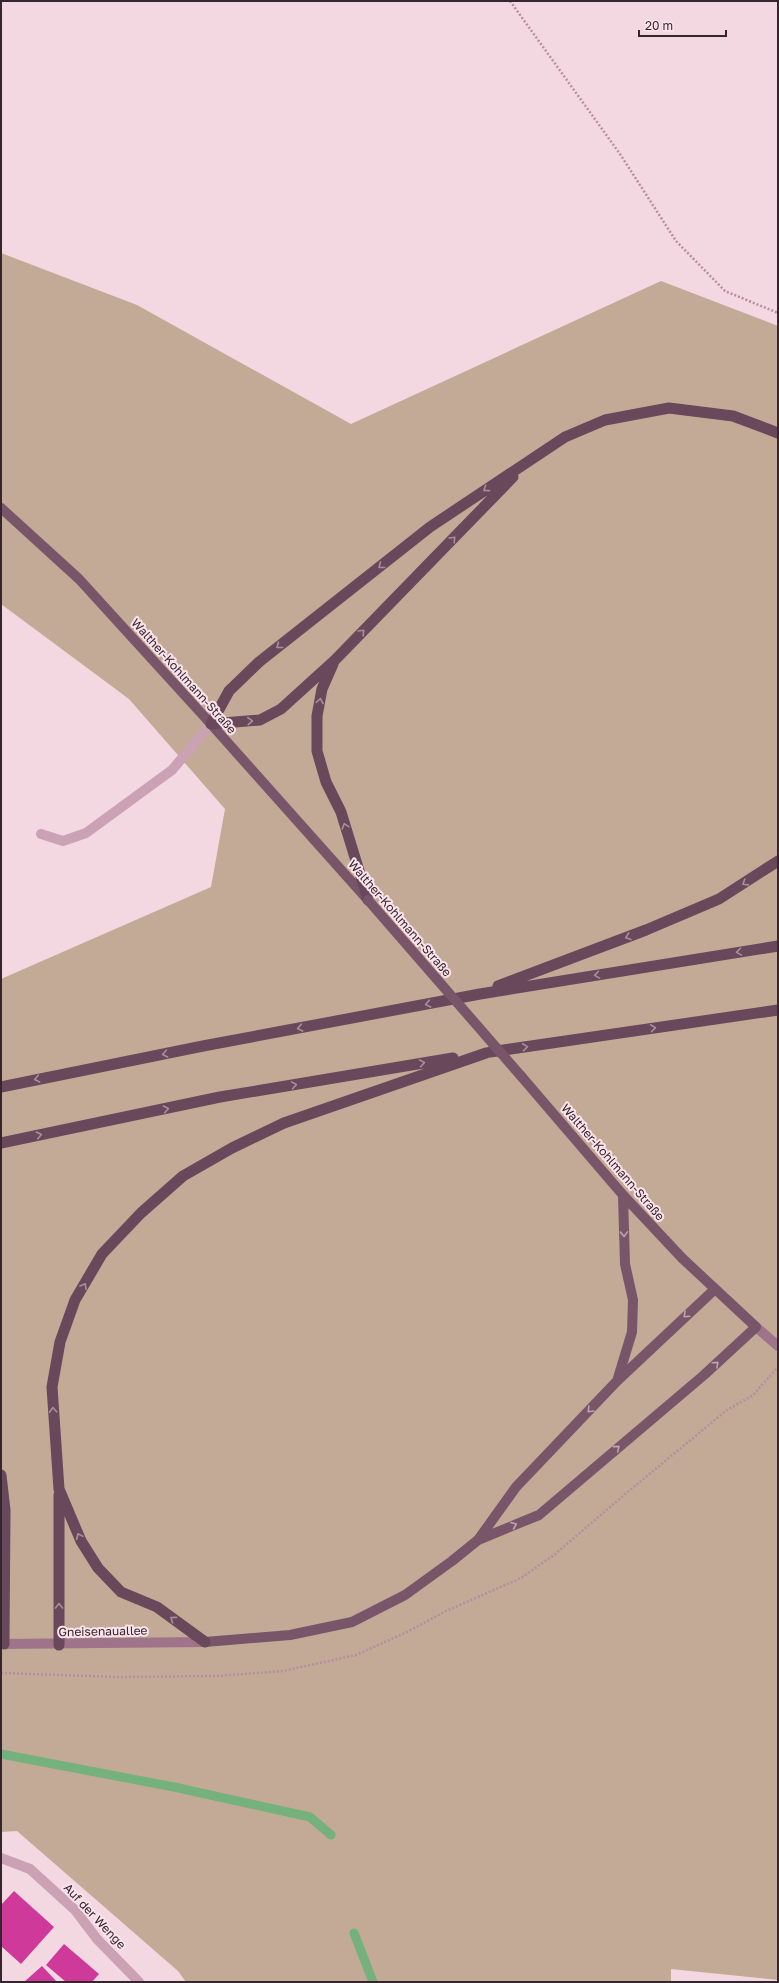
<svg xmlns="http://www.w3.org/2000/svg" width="779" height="1983" font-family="'Golos Text',sans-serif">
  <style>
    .green { fill: #c2aa96 }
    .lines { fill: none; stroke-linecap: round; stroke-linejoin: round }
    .stream { stroke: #74b17d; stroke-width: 9 }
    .building { fill: #ce399a }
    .path { stroke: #b78da0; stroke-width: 2.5; stroke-dasharray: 2 2; stroke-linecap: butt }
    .service { stroke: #cba2b4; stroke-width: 10 }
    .minor { stroke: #cba2b4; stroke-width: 10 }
    .secondary { stroke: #9f748b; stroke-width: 10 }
    .primary { stroke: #785569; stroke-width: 10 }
    .trunk { stroke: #68485a; stroke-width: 11 }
    .primary-bridge { stroke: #785569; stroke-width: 10 }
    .oneway { stroke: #aa8e9b }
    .oneway2 { stroke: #c0a3b0 }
    .labels { text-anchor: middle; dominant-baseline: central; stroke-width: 4; stroke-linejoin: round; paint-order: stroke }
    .street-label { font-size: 12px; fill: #35252e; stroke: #fae3eb }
  </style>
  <rect width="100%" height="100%" fill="#f3d7e1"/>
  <path class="green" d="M1,253L137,305L351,424L661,281L778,326V1980L671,1969V1982H186L178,1971L17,1831L1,1832V979L211,887L225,809L129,699L1,604Z"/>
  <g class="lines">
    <path class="stream" d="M1,1754L174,1787L310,1817L331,1835
      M354,1933L373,1982"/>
  </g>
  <path class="building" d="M14,1891L54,1927L21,1964L1,1946V1905Z
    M64,1944L99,1974L92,1982H66L46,1965Z
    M42,1966L57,1982H24Z"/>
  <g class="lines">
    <path class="path" d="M510,1L620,154L676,241L725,291L778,313
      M1,1673L118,1677L216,1676L283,1671L356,1655L407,1632L444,1612L521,1578L554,1555L630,1490L727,1410L753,1395L778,1367"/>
    <path class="service" d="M41,834L63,841L86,833L172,770L211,724
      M1,1858L30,1869"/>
    <path class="minor" d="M30,1869L75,1910L97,1939L139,1982"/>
    <path class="secondary" d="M756,1327L778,1346
      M1,1644L205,1642"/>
    <path class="primary" d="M1,508L79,579L211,724L367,899
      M618,1378L632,1332L633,1300L625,1264L623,1195
      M478,1540L539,1515L704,1375L756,1327L682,1258L623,1195L521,1076
      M205,1642L290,1635L352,1622L405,1595L452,1561L478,1540L516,1487L617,1381L715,1289"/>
    <path class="trunk" d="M333,664L322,689L317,716V751L326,782L341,812L368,900
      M211,724L229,691L259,662L430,527L565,437L605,420L669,408L733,416L778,433
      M211,724L260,720L281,709L335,660L513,477
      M498,986L646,930L719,899L778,861
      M490,1052L778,1010
      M1,1087L203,1046L480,994L778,946
      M1,1143L220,1097L453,1058
      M1,1475L5,1510L4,1644
      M59,1495V1645
      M205,1642L157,1607L121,1592L98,1568L81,1541L59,1489L52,1387L60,1342L75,1300L102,1254L141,1213L183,1176L232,1148L284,1123L486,1053"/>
    <path class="primary-bridge" d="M368,900L521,1076"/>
  </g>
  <defs><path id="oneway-chevron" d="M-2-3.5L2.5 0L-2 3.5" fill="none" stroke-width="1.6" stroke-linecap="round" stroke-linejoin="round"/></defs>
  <g class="oneway">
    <use href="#oneway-chevron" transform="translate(486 489) rotate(146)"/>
    <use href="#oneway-chevron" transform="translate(453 539) rotate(-46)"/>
    <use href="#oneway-chevron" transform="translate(381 566) rotate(142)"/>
    <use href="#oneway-chevron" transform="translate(362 632) rotate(-46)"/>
    <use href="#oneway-chevron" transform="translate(279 646) rotate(142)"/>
    <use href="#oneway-chevron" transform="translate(320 701) rotate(-80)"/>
    <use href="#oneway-chevron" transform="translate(250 721) rotate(-4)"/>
    <use href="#oneway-chevron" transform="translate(345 826) rotate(-108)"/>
    <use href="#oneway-chevron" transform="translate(745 883) rotate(148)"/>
    <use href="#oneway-chevron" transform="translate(628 937) rotate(160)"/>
    <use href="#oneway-chevron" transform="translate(739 952) rotate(171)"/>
    <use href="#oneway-chevron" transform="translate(597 975) rotate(171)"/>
    <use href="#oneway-chevron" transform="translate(428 1004) rotate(169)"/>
    <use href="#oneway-chevron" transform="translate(300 1028) rotate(169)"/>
    <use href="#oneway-chevron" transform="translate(653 1028) rotate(-8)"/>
    <use href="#oneway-chevron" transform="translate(525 1047) rotate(-8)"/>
    <use href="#oneway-chevron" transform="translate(165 1054) rotate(169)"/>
    <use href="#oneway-chevron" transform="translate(422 1063) rotate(-10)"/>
    <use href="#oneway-chevron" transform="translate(37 1079) rotate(169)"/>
    <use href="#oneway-chevron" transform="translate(294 1085) rotate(-10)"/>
    <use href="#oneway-chevron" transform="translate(166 1109) rotate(-12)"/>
    <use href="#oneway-chevron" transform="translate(39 1135) rotate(-12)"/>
    <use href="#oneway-chevron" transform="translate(84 1286) rotate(-60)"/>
    <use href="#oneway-chevron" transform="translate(53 1410) rotate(-93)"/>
    <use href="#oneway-chevron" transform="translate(79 1536) rotate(-114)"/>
    <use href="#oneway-chevron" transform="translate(59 1606) rotate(-90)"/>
    <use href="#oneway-chevron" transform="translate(173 1619) rotate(-144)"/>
  </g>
  <g class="oneway2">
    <use href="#oneway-chevron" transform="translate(624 1234) rotate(88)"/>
    <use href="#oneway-chevron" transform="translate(686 1315) rotate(137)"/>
    <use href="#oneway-chevron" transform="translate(716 1364) rotate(-42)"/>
    <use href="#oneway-chevron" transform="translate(590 1410) rotate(134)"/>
    <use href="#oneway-chevron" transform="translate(617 1448) rotate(-40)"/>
    <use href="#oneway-chevron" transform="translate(514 1525) rotate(-22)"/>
  </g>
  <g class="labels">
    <g class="street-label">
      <text transform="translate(184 676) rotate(48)">Walther-Kohlmann-Straße</text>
      <text transform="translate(400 918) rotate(49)">Walther-Kohlmann-Straße</text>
      <text transform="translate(613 1162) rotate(49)">Walther-Kohlmann-Straße</text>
      <text transform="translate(103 1631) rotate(-1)">Gneisenauallee</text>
      <text transform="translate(95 1916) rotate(47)">Auf der Wenge</text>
    </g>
  </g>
  <rect width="779" height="1983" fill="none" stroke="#35252e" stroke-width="4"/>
  <path d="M639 30v6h87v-6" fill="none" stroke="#35252e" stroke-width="2"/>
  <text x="645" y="30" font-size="12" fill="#35252e" stroke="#fae3eb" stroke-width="3" paint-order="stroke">20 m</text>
</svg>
